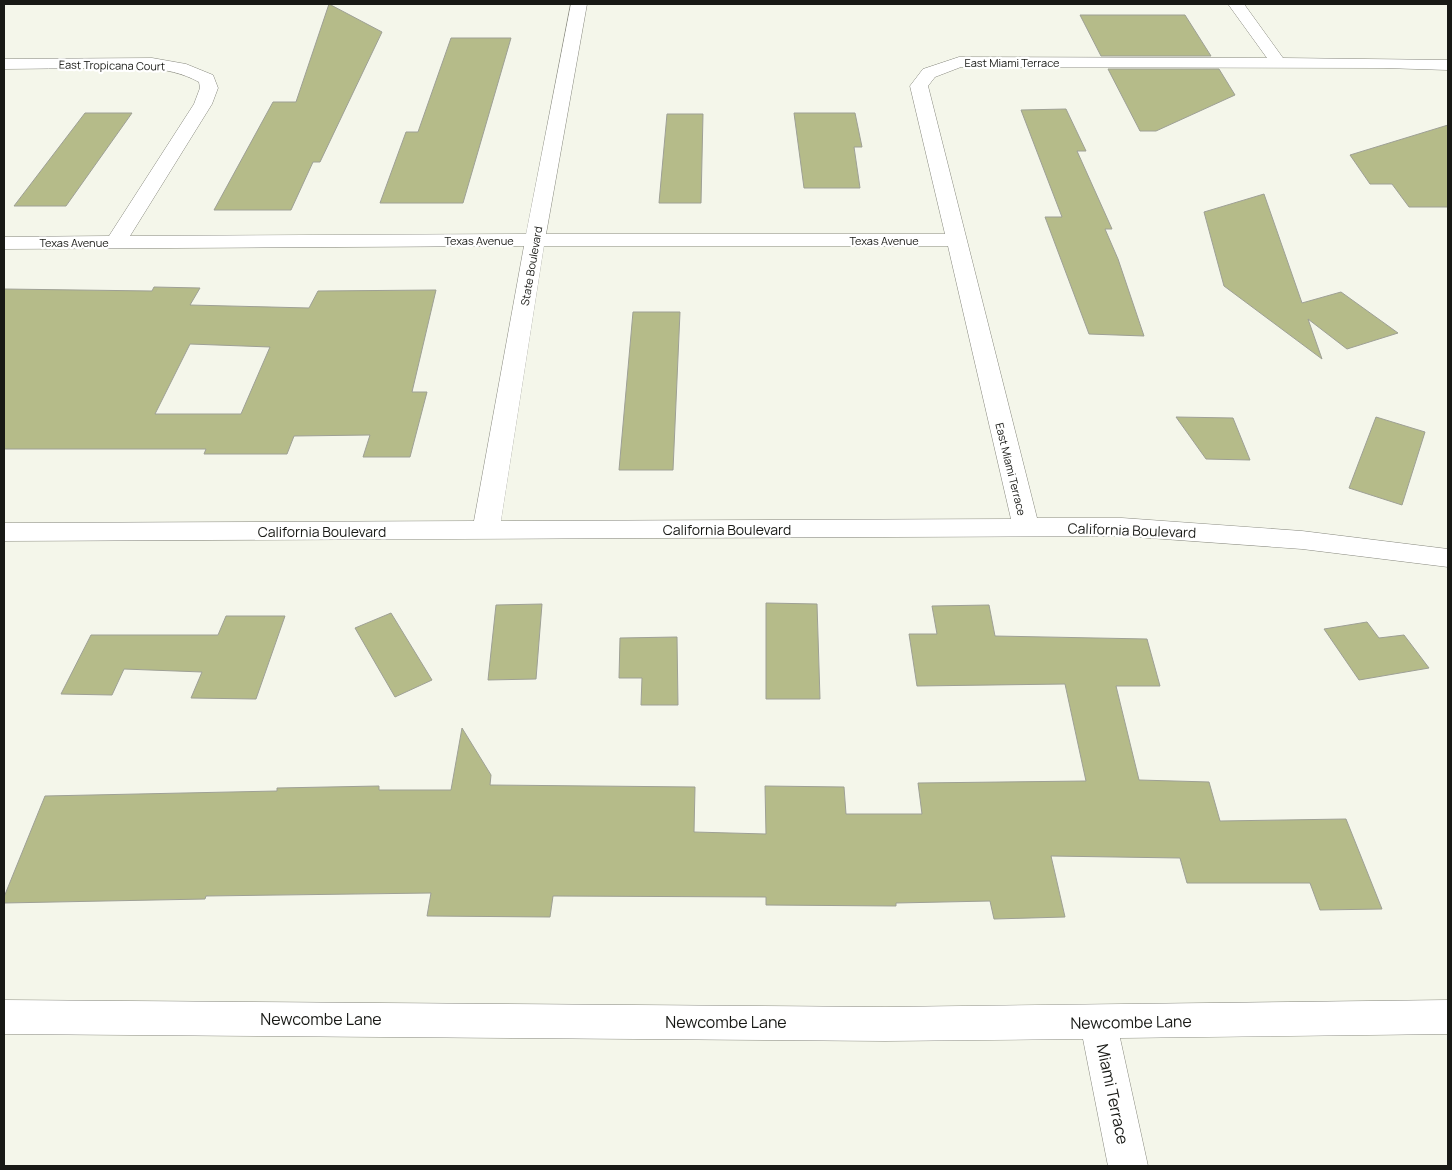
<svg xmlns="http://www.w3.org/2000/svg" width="1452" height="1170" font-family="Manrope,sans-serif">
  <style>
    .building { fill: #b5bb89; stroke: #9ea095; fill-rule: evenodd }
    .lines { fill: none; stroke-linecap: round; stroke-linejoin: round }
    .street-casing { stroke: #88897f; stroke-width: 1 }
    .street { fill: #fff; fill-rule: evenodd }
    .labels { text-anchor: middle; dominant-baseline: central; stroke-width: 4.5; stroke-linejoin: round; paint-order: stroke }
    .far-street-label { font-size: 11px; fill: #181915; stroke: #fff }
    .street-label { font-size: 14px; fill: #181915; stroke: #fff }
    .near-street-label { font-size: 16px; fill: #181915; stroke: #fff }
  </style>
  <rect width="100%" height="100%" fill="#f4f6ea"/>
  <path class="building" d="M329,4L382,32L320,162H313L291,210H214L273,102H296Z
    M1080,15H1185L1211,56H1101Z
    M451,38H511L463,203H380L406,132H418Z
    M1108,69H1219L1235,95L1156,131H1140Z
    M1066,109L1086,151H1077L1112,229H1105L1118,259L1144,336L1089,334L1045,217H1062L1021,110Z
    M85,113H132L66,206H14Z
    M794,113H855L862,147H854L860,188H804Z
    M667,114H703L701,203H659Z
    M1448,125V207H1409L1392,184H1370L1350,155Z
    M1264,194L1302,303L1341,292L1398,333L1347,349L1308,319L1322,359L1224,286L1204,212Z
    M154,287L200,288L190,305L309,308L318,291L436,290L412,392H427L410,457H363L370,435L294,436L287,454H204L206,449H4V289L152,291ZM190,344L270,347L241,414H155Z
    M633,312H680L673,470H619Z
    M1176,417L1233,418L1250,460L1206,459Z
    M1376,417L1425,432L1402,505L1349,488Z
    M766,603L817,604L820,699H766Z
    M542,604L536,679L488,680L496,605Z
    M989,605L995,636L1147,639L1160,686H1116L1139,780L1209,782L1220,821L1346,819L1382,909L1320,910L1310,883H1187L1180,858L1051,856L1065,917L994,919L990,901L896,903V906L766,905V897L553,896L550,917L427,916L431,893L206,896L205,899L4,903V897L45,796L277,791V788L379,786V790H451L462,728L491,775L490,785L695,787L694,832L766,834L765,786L844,787L846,814H922L918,783L1086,781L1065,684L917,686L909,634H937L932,606Z
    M391,613L432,680L395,697L355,628Z
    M226,616H285L256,699L191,698L202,672L124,669L112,695L61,694L91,635H218Z
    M1367,622L1379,638L1404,635L1429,668L1359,680L1324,629Z
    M677,637L678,705H641L642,678H619L620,638Z"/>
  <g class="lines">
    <defs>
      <path id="street" d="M571,4H587L546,234H945L910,86L923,69L959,57L1267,58L1228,4H1244L1283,58L1448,60V70L1384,68L961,67L935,77L928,86L1037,518H1122L1302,531L1448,549V567L1302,549L1122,536L4,541V523L474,521L524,246L4,249V237L109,236L194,104L200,88L199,82C166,64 129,68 93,68C63,68 34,69 4,69V59L152,58L186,64L213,75L218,88L212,104L130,236L526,234ZM544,246H948L1011,519L501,521Z
        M4,1000L885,1007L1448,1000V1034L1120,1038L1148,1166H1108L1083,1039L885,1041L4,1034Z"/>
    </defs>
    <use href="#street" class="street-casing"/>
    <use href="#street" class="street"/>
  </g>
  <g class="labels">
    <g class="far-street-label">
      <text x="1012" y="62">East Miami Terrace</text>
      <text transform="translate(112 65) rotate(1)">East Tropicana Court</text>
      <text x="479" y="240">Texas Avenue</text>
      <text x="884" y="240">Texas Avenue</text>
      <text x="74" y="242">Texas Avenue</text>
      <text transform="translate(531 266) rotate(-80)">State Boulevard</text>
      <text transform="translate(1011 469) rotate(76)">East Miami Terrace</text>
    </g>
    <g class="street-label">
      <text x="727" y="529">California Boulevard</text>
      <text transform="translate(1132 530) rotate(2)">California Boulevard</text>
      <text x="322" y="531">California Boulevard</text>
    </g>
    <g class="near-street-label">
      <text x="321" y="1019">Newcombe Lane</text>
      <text x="726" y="1022">Newcombe Lane</text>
      <text transform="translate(1131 1022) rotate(-1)">Newcombe Lane</text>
      <text transform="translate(1113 1094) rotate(78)">Miami Terrace</text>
    </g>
  </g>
  <rect width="1452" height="1170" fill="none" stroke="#181915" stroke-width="10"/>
</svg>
